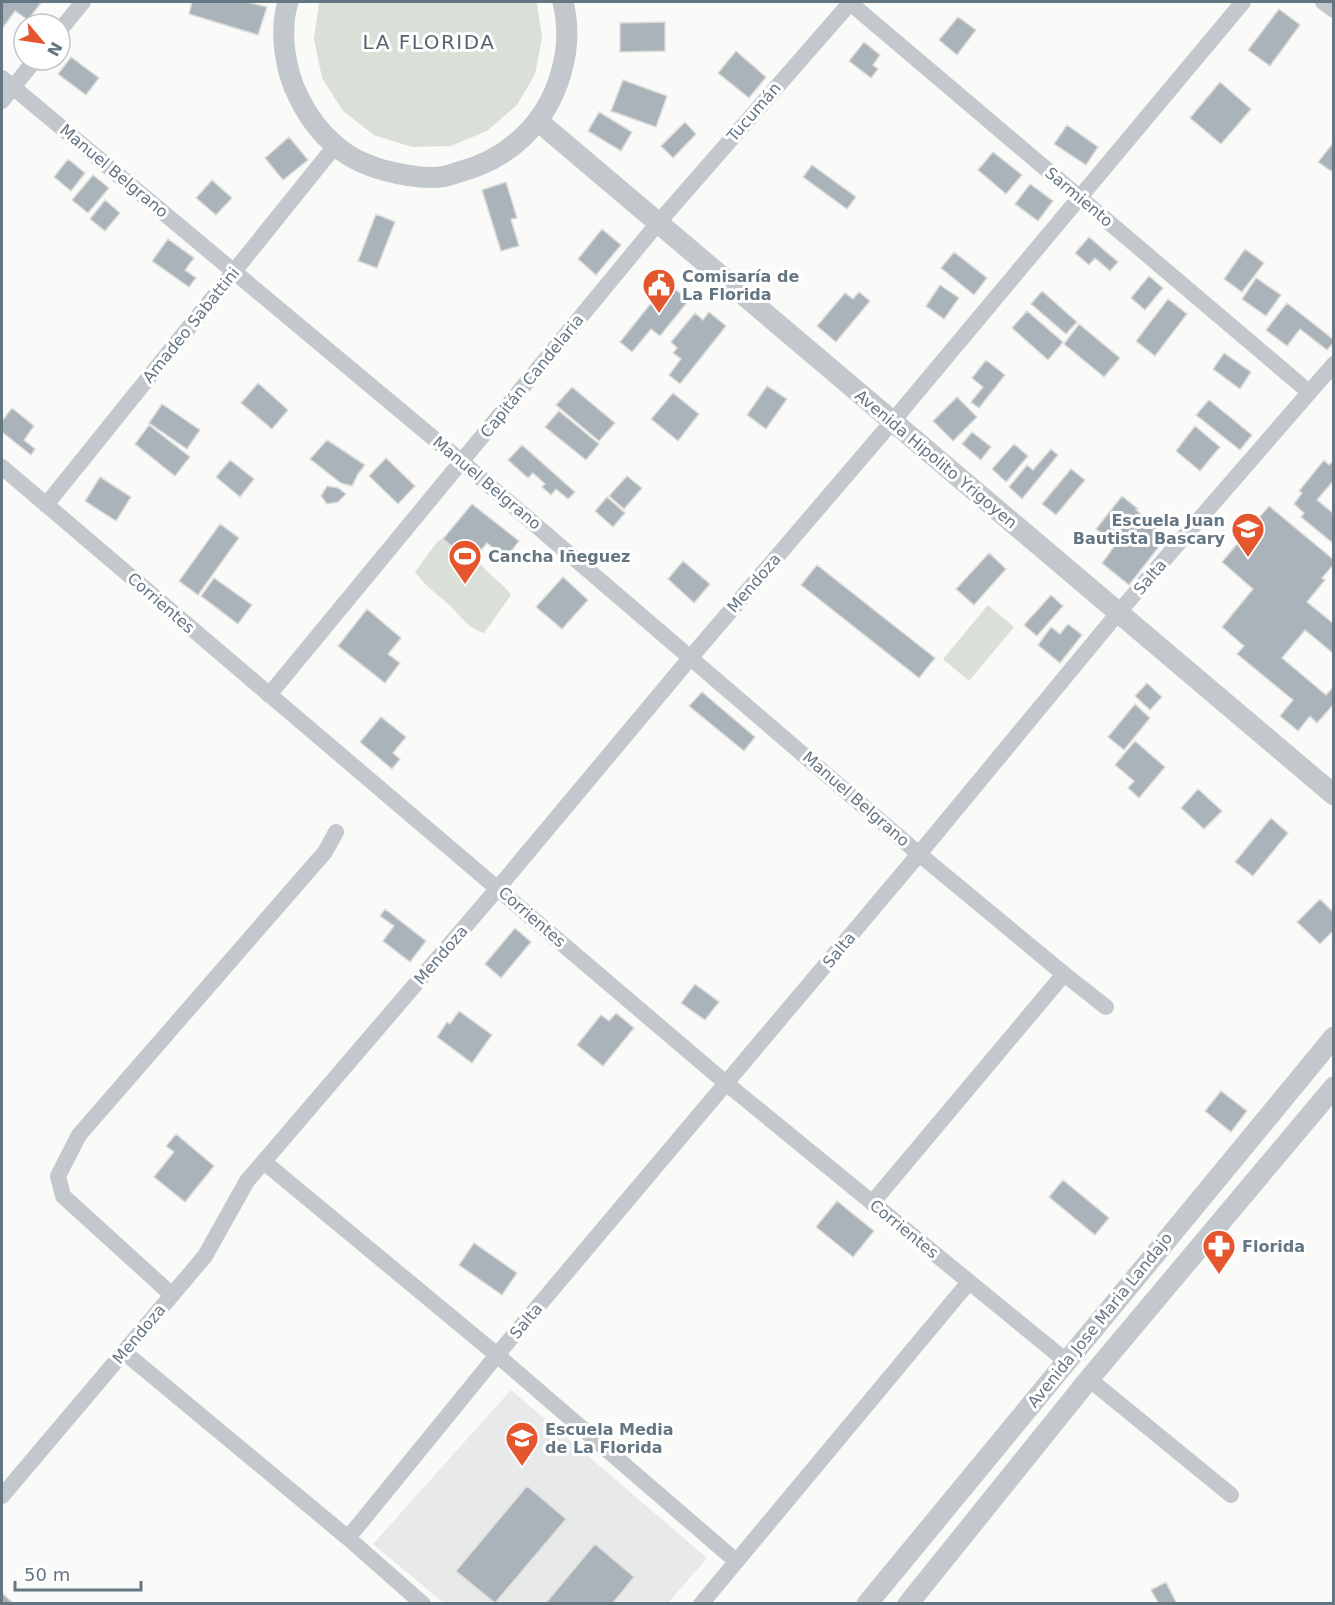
<svg xmlns="http://www.w3.org/2000/svg" width="1335" height="1605" font-family="'DejaVu Sans',sans-serif">
  <style>
    .built { fill: #e8e9e9 }
    .green { fill: #dadfd7 }
    .building { fill: #aab3b9; stroke: #dcdcda; stroke-width: 1.5 }
    .lines { fill: none; stroke-linecap: round; stroke-linejoin: round }
    .minor { stroke: #c3c8cc; stroke-width: 16 }
    .tertiary { stroke: #c3c8cc; stroke-width: 21 }
    .labels { text-anchor: middle; dominant-baseline: central; stroke-width: 6; stroke-linejoin: round; paint-order: stroke }
    .street-label { font-size: 16px; fill: #657683; stroke: #fff }
    .poi-label { font-size: 16px; font-weight: bold; fill: #657683; stroke: #fff; text-anchor: start }
    .quarter-label { font-size: 20px; letter-spacing: 1.5px; fill: #57646e; stroke: #fff }
  </style>
  <rect width="100%" height="100%" fill="#fafaf8"/>
  <path class="built" d="M511,1390L707,1558L668,1603L445,1604L373,1544Z"/>
  <path class="green" d="M319,2H537L542,38L535,74L517,105L487,131L451,146L412,147L374,135L343,111L322,78L314,39Z
    M446,536C464,549 475,559 490,574C497,581 505,586 511,595L484,633C466,628 460,614 447,603C435,593 424,584 415,572L437,542Z
    M988,605L1014,627L969,681L943,659Z"/>
  <path class="building" d="M2,2H38L41,3L28,20L15,11L2,29Z
    M192,2H247L267,7L258,35L189,14Z
    M1279,9L1300,25L1270,66L1248,50Z
    M958,17L976,30L957,55L939,40Z
    M665,22V51L620,52V23Z
    M864,42L880,55L873,65L878,69L871,78L849,61Z
    M736,51L766,77L749,98L718,73Z
    M71,57L99,78L86,95L58,74Z
    M623,80L667,96L656,127L611,111Z
    M1220,82L1251,109L1221,144L1190,118Z
    M599,112L632,132L621,151L588,131Z
    M685,122L696,134L673,158L661,146Z
    M1067,125L1098,147L1086,165L1054,144Z
    M289,137L308,160L283,180L265,158Z
    M1334,142V173L1318,162Z
    M993,152L1022,175L1006,194L978,170Z
    M68,159L85,173L71,191L54,177Z
    M812,165L856,197L847,209L803,177Z
    M93,175L109,188L88,213L72,200Z
    M212,180L232,198L216,215L196,198Z
    M506,182L517,218L511,219L519,246L501,251L482,190Z
    M1030,184L1053,201L1038,221L1015,204Z
    M105,200L120,213L105,231L90,219Z
    M376,214L395,222L377,268L358,261Z
    M602,229L621,245L596,275L578,259Z
    M1089,237L1118,262L1110,271L1095,258L1089,265L1075,253Z
    M168,239L194,258L185,270L196,278L189,287L152,261Z
    M1245,249L1264,263L1242,292L1224,279Z
    M954,252L987,278L974,295L941,268Z
    M1149,276L1163,288L1145,310L1131,298Z
    M1256,278L1281,295L1266,316L1242,299Z
    M667,283L689,300L660,336L651,329L632,352L620,342Z
    M940,285L959,298L944,319L926,306Z
    M1042,291L1077,322L1066,334L1031,304Z
    M859,292L870,301L836,342L817,326L845,293L853,299Z
    M1168,299L1187,314L1155,356L1136,341Z
    M1287,303L1334,340V342L1327,350L1300,329L1287,346L1266,330Z
    M1027,311L1063,342L1048,360L1012,328Z
    M709,312L726,326L680,384L669,375L681,359L673,353L677,348L671,342L695,313L703,320Z
    M1079,324L1120,358L1104,377L1064,344Z
    M1224,353L1251,372L1240,389L1213,369Z
    M986,360L1005,375L979,408L971,402L983,387L972,378Z
    M258,383L288,410L272,429L241,403Z
    M767,386L787,399L766,429L747,415Z
    M572,387L615,423L599,441L556,405Z
    M673,393L699,414L678,441L651,419Z
    M957,397L977,417L953,441L933,421Z
    M1209,400L1252,435L1240,450L1196,415Z
    M162,404L200,430L187,449L149,423Z
    M12,408L34,426L24,440L35,449L31,455L2,432V421Z
    M559,411L599,444L586,460L545,427Z
    M149,425L190,457L175,476L135,444Z
    M1195,426L1220,447L1200,471L1176,451Z
    M972,432L991,447L981,460L962,444Z
    M327,440L365,465L358,474L352,486L341,483L310,459Z
    M1014,444L1028,456L1006,482L992,469Z
    M522,445L575,492L568,499L556,489L551,495L542,487L545,484L533,473L528,478L508,460Z
    M1051,449L1058,455L1022,499L1009,487L1027,465L1033,470Z
    M386,458L415,486L398,504L369,476Z
    M230,460L254,479L240,497L216,477Z
    M1324,460L1329,465L1334,460V480L1317,500L1334,514V544L1301,517L1304,513L1294,504L1302,493L1299,491Z
    M1071,469L1085,480L1056,515L1042,504Z
    M627,476L642,488L624,509L609,496Z
    M100,477L131,497L116,521L85,501Z
    M327,486L338,488L346,494L338,502L327,504L321,496Z
    M1122,496L1138,509L1136,510L1168,535L1129,585L1102,563L1116,544L1096,529Z
    M607,497L625,513L613,527L595,511Z
    M472,504L519,541L506,558L487,543L471,562L443,539Z
    M1269,506L1334,560V564L1322,578L1325,580L1307,602L1334,624V654L1305,630L1282,658L1326,695L1334,686V704L1317,723L1310,716L1298,731L1280,716L1293,700L1237,654L1244,646L1222,627L1253,589L1222,562Z
    M220,524L239,538L198,595L179,581Z
    M989,553L1006,569L974,605L956,589Z
    M683,561L710,584L694,603L668,579Z
    M817,565L935,658L919,678L801,585Z
    M563,577L588,600L562,629L536,607Z
    M214,578L252,605L238,624L201,596Z
    M1051,595L1063,606L1037,636L1024,625Z
    M367,609L401,638L388,654L400,663L385,683L338,646Z
    M1068,624L1082,635L1060,663L1038,645L1051,627L1060,634Z
    M1147,683L1162,697L1150,710L1135,696Z
    M702,692L755,737L744,751L689,706Z
    M1135,704L1150,718L1124,750L1108,737Z
    M381,717L406,737L393,753L400,759L392,769L360,742Z
    M1135,741L1165,767L1139,798L1128,788L1134,781L1115,765Z
    M1198,789L1222,811L1204,829L1181,808Z
    M1271,818L1288,833L1253,876L1235,862Z
    M1320,899L1334,913V930L1320,944L1297,922Z
    M385,909L426,941L410,962L383,941L394,926L380,916Z
    M515,928L531,942L501,978L485,964Z
    M695,984L719,1002L705,1020L681,1003Z
    M459,1011L492,1035L472,1063L437,1037L447,1022L450,1024Z
    M616,1013L634,1028L603,1066L577,1045L601,1015L609,1021Z
    M1221,1091L1247,1111L1231,1132L1205,1111Z
    M176,1134L214,1166L185,1202L154,1177L174,1152L166,1146Z
    M1063,1180L1109,1218L1095,1235L1049,1197Z
    M837,1201L874,1231L853,1257L816,1227Z
    M474,1243L517,1273L502,1295L459,1265Z
    M527,1486L566,1519L495,1603L456,1571Z
    M595,1544L634,1577L612,1604H545Z
    M1166,1582L1177,1604H1159L1151,1590Z
    M2,1593L14,1604H2Z"/>
  <g class="lines">
    <path class="minor" d="M849,2L1309,392
      M1323,2L1334,10
      M60,30L83,2
      M2,78L462,462L919,854L1064,974L1106,1007
      M2,101L35,60
      M2,467L727,1084L1066,1361
      M46,505L335,146
      M269,695L658,223L851,2
      M264,1162L497,1355L736,1561
      M872,1203L1064,974
      M172,1295L63,1196L58,1176L79,1135L325,852L336,832
      M124,1352L348,1538L423,1604
      M1089,1379L1231,1495
      M2,1496L205,1256L247,1181L498,888L691,657L892,422L1243,2
      M348,1538L497,1355L919,854L1118,613L1334,364
      M701,1604L969,1282"/>
    <path class="tertiary" d="M288,2C279,31 285,71 299,98C308,116 319,132 335,145C348,157 366,165 383,170C402,175 421,179 441,177C447,176 453,174 459,172C509,159 547,123 561,73C568,49 569,26 563,2
      M538,121L1334,795
      M867,1604L1334,1037
      M908,1604L1089,1379L1334,1087"/>
  </g>
  <defs>
    <symbol id="civic-pin" viewBox="-11 -11 22 30"><path d="M0 17L-7.5 6A9.5 9.5 0 1 1 7.5 6Z" fill="#e4572e" stroke="#fff"/><path d="M-.6-6.5H3V-4.5H.6V-3L4-1V1h2V6H-6V1h2V-1L-.6-3ZM-1.2 2.5V6h2.4V2.5Z" fill="#fff"/></symbol>
    <symbol id="school-pin" viewBox="-11 -11 22 30"><path d="M0 17L-7.5 6A9.5 9.5 0 1 1 7.5 6Z" fill="#e4572e" stroke="#fff"/><path d="M0-5L7-2L0 1L-7-2ZM-4 1L0 2.5L4 1V4Q0 6-4 4Z" fill="#fff"/></symbol>
    <symbol id="stadium-pin" viewBox="-11 -11 22 30"><path d="M0 17L-7.5 6A9.5 9.5 0 1 1 7.5 6Z" fill="#e4572e" stroke="#fff"/><path d="M0-5a6.5 5 0 1 0 0 10a6.5 5 0 1 0 0-10ZM-3.5-1.8h7v3.6h-7Z" fill="#fff"/></symbol>
    <symbol id="pharmacy-pin" viewBox="-11 -11 22 30"><path d="M0 17L-7.5 6A9.5 9.5 0 1 1 7.5 6Z" fill="#e4572e" stroke="#fff"/><path d="M-2-6h4v4h4v4h-4v4h-4v-4h-4v-4h4Z" fill="#fff"/></symbol>
  </defs>
  <g fill-rule="evenodd">
    <use href="#civic-pin" x="640" y="266" width="38" height="52"/>
    <use href="#school-pin" x="1229" y="510" width="38" height="52"/>
    <use href="#stadium-pin" x="446" y="537" width="38" height="52"/>
    <use href="#pharmacy-pin" x="1200" y="1227" width="38" height="52"/>
    <use href="#school-pin" x="503" y="1419" width="38" height="52"/>
  </g>
  <g class="labels">
    <g class="street-label">
      <text transform="translate(754 112) rotate(-49)">Tucumán</text>
      <text transform="translate(114 171) rotate(40)">Manuel Belgrano</text>
      <text transform="translate(1079 197) rotate(40)">Sarmiento</text>
      <text transform="translate(191 325) rotate(-51)">Amadeo Sabattini</text>
      <text transform="translate(532 376) rotate(-51)">Capitán Candelaria</text>
      <text transform="translate(936 459) rotate(40)">Avenida Hipolito Yrigoyen</text>
      <text transform="translate(487 483) rotate(40)">Manuel Belgrano</text>
      <text transform="translate(1150 577) rotate(-49)">Salta</text>
      <text transform="translate(754 583) rotate(-49)">Mendoza</text>
      <text transform="translate(161 603) rotate(41)">Corrientes</text>
      <text transform="translate(856 799) rotate(41)">Manuel Belgrano</text>
      <text transform="translate(532 917) rotate(41)">Corrientes</text>
      <text transform="translate(839 950) rotate(-50)">Salta</text>
      <text transform="translate(441 955) rotate(-49)">Mendoza</text>
      <text transform="translate(904 1229) rotate(39)">Corrientes</text>
      <text transform="translate(1100 1320) rotate(-51)">Avenida Jose Maria Landajo</text>
      <text transform="translate(526 1321) rotate(-50)">Salta</text>
      <text transform="translate(139 1334) rotate(-50)">Mendoza</text>
    </g>
    <g class="poi-label">
      <text x="682" y="276">Comisaría de<tspan x="682" dy="18">La Florida</tspan></text>
      <text x="1225" y="520" text-anchor="end">Escuela Juan<tspan x="1225" dy="18">Bautista Bascary</tspan></text>
      <text x="488" y="556">Cancha Iñeguez</text>
      <text x="1242" y="1246">Florida</text>
      <text x="545" y="1429">Escuela Media<tspan x="545" dy="18">de La Florida</tspan></text>
    </g>
    <g class="quarter-label">
      <text x="429" y="42">LA FLORIDA</text>
    </g>
  </g>
  <rect width="1335" height="1605" fill="none" stroke="#657683" stroke-width="6"/>
  <g transform="translate(42 42) rotate(119)"><circle r="28" fill="#ffffff" stroke="#c1c8cd" stroke-width="1.5"/>
  <path d="M0-4.5L10 22L0 15L-10 22Z" fill="#e4572e"/>
  <text y="-9" font-size="16" font-weight="bold" text-anchor="middle" fill="#657683">N</text>
  </g>
  <path d="M15 1581v9h126v-9" fill="none" stroke="#657683" stroke-width="3"/>
  <text x="24" y="1581" font-size="18" fill="#657683" stroke="#ffffff" stroke-width="4.5" paint-order="stroke">50 m</text>
</svg>
